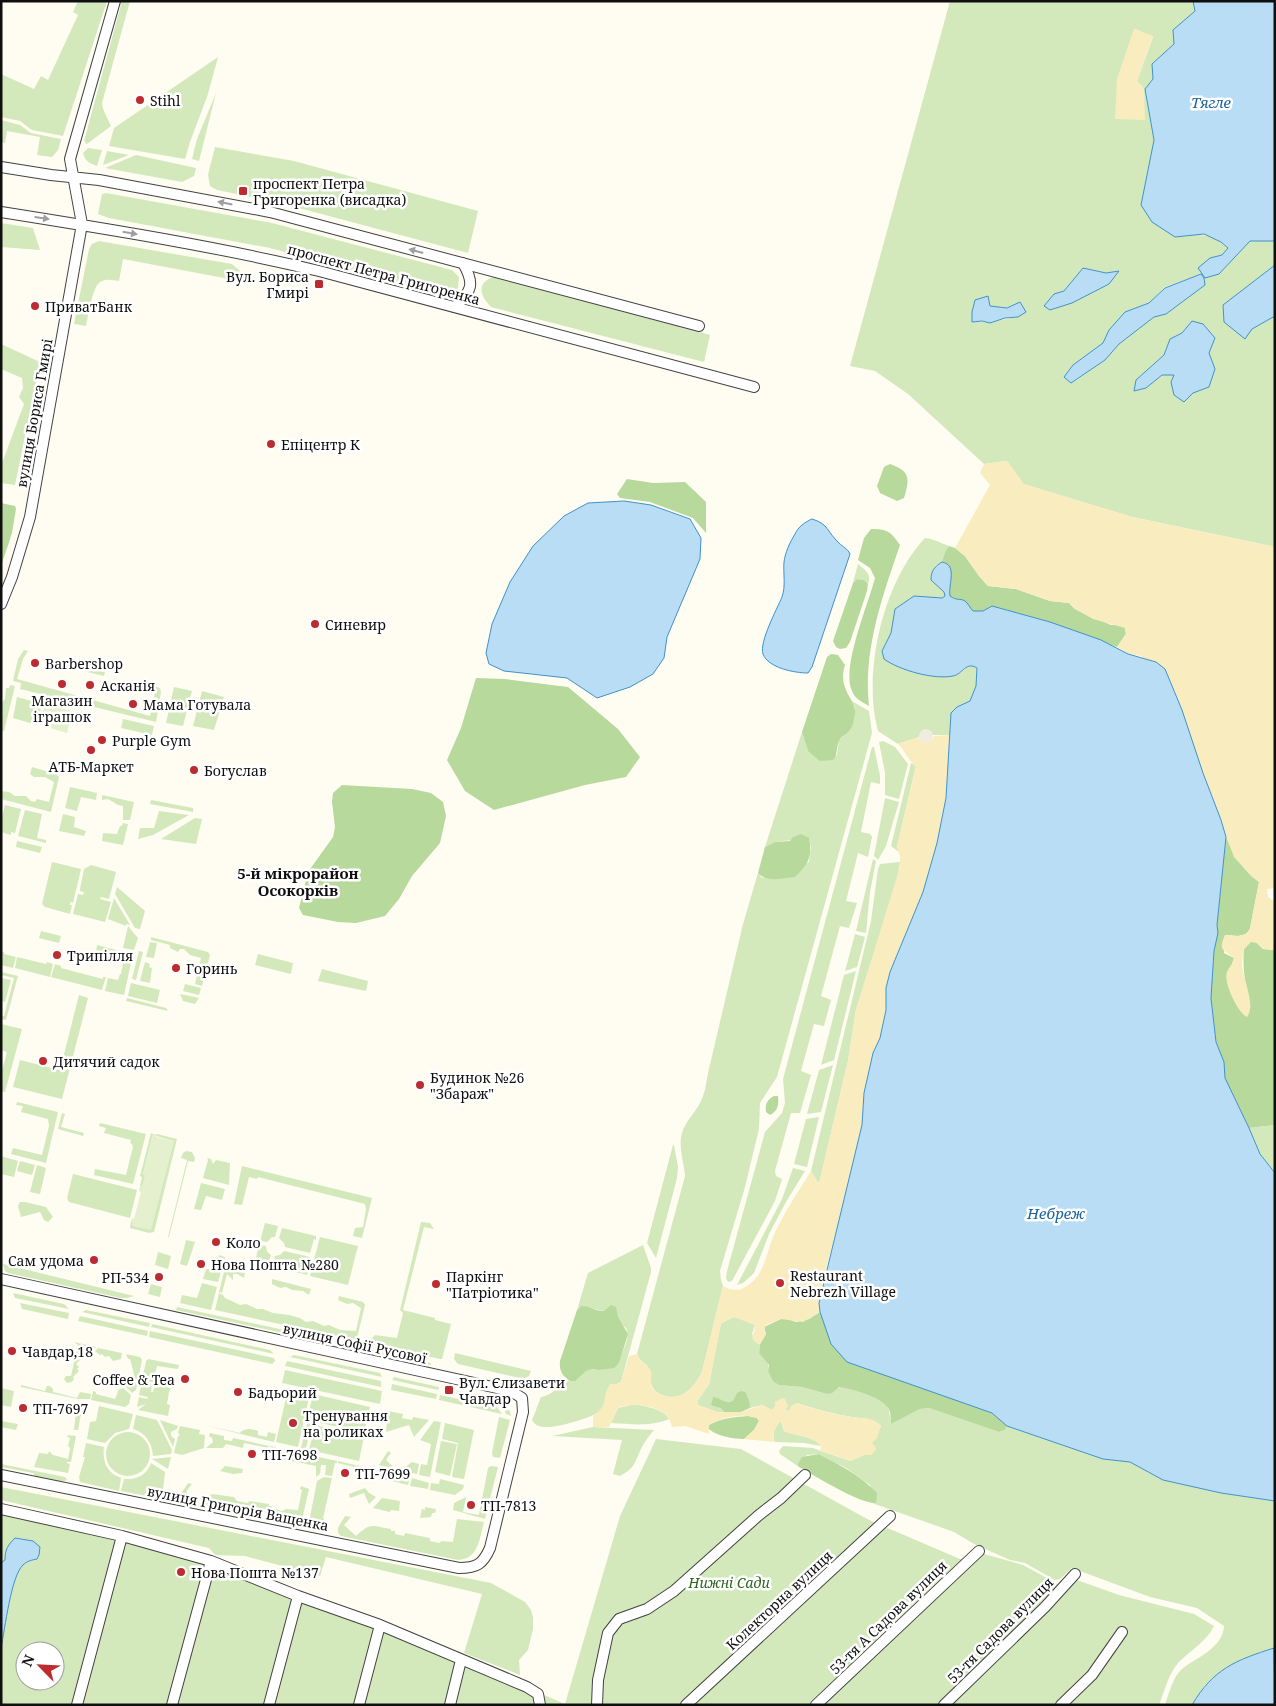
<svg xmlns="http://www.w3.org/2000/svg" width="1276" height="1706" font-family="'Noto Serif',serif">
  <style>
    .green { fill: #d3e9bc; fill-rule: evenodd }
    .forest { fill: #b7d99c }
    .sand { fill: #f9edc0 }
    .pitch { fill: #e4f0ce }
    .plaza { fill: #f0ece0 }
    .water { fill: #b8ddf5; stroke: #4192ca }
    .lines { fill: none; stroke-linecap: round; stroke-linejoin: round }
    .minor-casing { stroke: #424242; stroke-width: 12 }
    .minor { stroke: #fff; stroke-width: 10 }
    .oneway { fill: #9f9f9f }
    .poi-dot { fill: #bc2b30; stroke: #fff; stroke-width: 2 }
    .labels { text-anchor: middle; dominant-baseline: central; stroke-width: 5; stroke-linejoin: round; paint-order: stroke }
    .poi-label { font-size: 14px; fill: #0f0f0f; stroke: #fff; text-anchor: start }
    .street-label { font-size: 14px; fill: #0f0f0f; stroke: #fff }
    .park-label { font-size: 14px; font-style: italic; fill: #2e6621; stroke: #fff }
    .water-label { font-size: 15px; font-style: italic; fill: #1b649f; stroke: #fff }
    .neighbourhood-label { font-size: 15px; font-weight: bold; fill: #0f0f0f; stroke: #fff }
  </style>
  <rect width="100%" height="100%" fill="#fffcf2"/>
  <path class="green" d="M78,1H107L63,136L32,130L20,121L1,117V74L34,89L41,76L48,80L78,15L73,12Z
    M122,1H130L102,103L103,109L111,126L87,144L84,141Z
    M950,1H1193L1195,11L1173,30L1174,44L1152,64L1153,79L1145,89L1154,140L1141,205L1175,237C1200,235 1207,231 1228,248L1222,255L1210,258L1219,274L1250,241H1275V265L1268,271L1252,329L1275,316V547L1132,517L1023,484L1007,461L984,464L908,394L875,371L850,366ZM1135,29L1153,37L1137,81ZM1083,268L1106,273L1118,271L1109,284L1090,293L1045,306L1054,294L1064,291ZM1201,274L1204,278L1205,285L1166,314L1154,317L1119,344L1105,360L1076,380L1065,377L1073,365L1103,343L1125,312L1149,303L1165,287ZM990,306L1007,308L1018,317C1009,318 1001,320 993,322C986,323 979,321 972,322V312ZM1192,321L1215,339L1209,353V387L1193,393L1175,375H1162L1146,388L1134,391L1136,380L1164,355L1170,339L1182,333Z
    M218,57L208,94L190,142L185,159L109,146L114,128Z
    M216,93L199,161L192,159L197,139Z
    M1,120L20,125L31,133L61,139L58,150L52,157L37,155L40,137L7,131L5,143L1,142Z
    M215,147L294,161L478,211L468,253L280,203L217,190L210,186L208,175Z
    M88,148L102,150L97,166C89,163 85,161 83,153Z
    M107,151L129,155L103,165Z
    M136,155L196,168L194,176L182,182L105,168Z
    M106,193L272,223L452,270L459,277L458,288L451,294L445,295L270,248L109,218L98,214L102,194Z
    M1,223L33,228L40,250L1,247Z
    M99,241L232,264L240,271V281L123,259L119,281C112,280 104,278 99,283C92,289 88,317 86,326L74,324L89,249L92,244Z
    M493,277L710,335L704,362L491,307C480,296 476,283 493,277Z
    M1,344L40,362L15,485L1,483V466L24,404L19,397L23,388L22,378L1,369Z
    M925,538C934,539 941,543 949,546L945,552L942,562L935,566L945,596L942,598L914,596L895,609C893,621 894,636 884,645C890,651 902,667 909,670C921,675 949,679 960,673C967,669 968,662 977,667L976,686L970,701L957,707L950,720V735H919V737L898,744L878,731C862,673 883,582 925,538Z
    M858,564C865,570 872,574 868,584L864,580L857,579L853,583Z
    M24,650L28,651L23,659L17,679L150,716L155,693L147,687L140,688V683L160,688L161,692L156,722L20,689L21,683L13,681L18,659Z
    M68,663L105,672L104,676L67,667Z
    M10,685L15,686L4,731H1V715L3,712L1,710V704L5,699L6,688H9Z
    M174,687L192,691L183,726L166,723Z
    M202,691L224,697L214,730L193,726Z
    M17,697L42,704L37,725L13,718Z
    M850,700L869,711L872,733L777,1077L760,1103L759,1129L745,1187L720,1271L721,1280L723,1286L702,1372C695,1386 683,1401 665,1396C661,1395 655,1392 653,1388C649,1382 652,1375 649,1369C646,1363 639,1361 637,1354L685,1176C684,1162 678,1147 682,1133C685,1122 694,1114 700,1103C705,1094 706,1084 708,1073L743,924L758,873L762,878L809,862L811,848L809,838L775,842L765,847L802,732L808,751L837,755L839,740L850,730L855,707Z
    M123,719L154,726L152,735L121,728Z
    M883,741L895,747L908,764L899,799L885,795V773L879,742Z
    M872,747H874L880,776V784L871,782L861,832L870,834L872,837L868,857L858,853L846,901L857,903L849,928L840,926L821,996L831,1000L824,1026L814,1024L801,1071L811,1075L800,1113H791L775,1171L776,1176L782,1179L775,1201L732,1281L728,1282L726,1278L727,1271L765,1132L782,1113L785,1103L783,1079Z
    M911,763L916,766L897,847L899,852L891,846Z
    M32,767L56,774L59,777L51,812L1,799V791L9,792L15,796H26L31,801L35,802L37,799L49,802L54,782L45,777H34L30,774Z
    M70,787L97,793L96,800L81,797L77,811L65,808Z
    M102,795L134,802L130,820H123V806L118,805L108,799L102,800Z
    M885,798L899,802L886,846L878,860L874,856Z
    M151,800L193,808V812L150,804Z
    M5,805L21,809L15,833L11,832V835L1,832V821Z
    M25,810L42,814L37,838L46,840V843L18,836Z
    M159,811L189,815L153,835L138,839L140,828H154Z
    M63,814L75,817L74,827L86,831L84,836L59,831Z
    M195,818L202,819L196,844L161,839Z
    M123,823L128,824L123,845L102,841L103,833L117,834L120,826H122Z
    M17,841L42,847L40,853L16,847Z
    M873,859L876,861L870,892L866,933L856,931Z
    M52,862L81,869L73,903L70,902V905H72L70,914L45,907L42,904Z
    M900,862L898,877L856,1010L848,1061L819,1184L811,1171L871,921L878,869L880,864Z
    M91,865L116,872L109,899L101,897L100,899L111,902L105,922L73,914L78,894L83,895L84,892L80,891V889L84,869Z
    M117,887L145,911L140,929L135,928L115,894Z
    M114,898L130,925L126,924V926L108,919Z
    M128,926L138,938L134,950L123,948Z
    M41,931L61,936L59,943L39,938Z
    M855,934L865,937L857,967L845,971Z
    M151,937L208,952L210,955L202,986L195,984L201,958L190,955L184,949H180L178,952L170,948V945L151,940Z
    M150,942L157,943L154,958L146,957Z
    M97,945L124,952L122,961L116,959V957L96,952Z
    M1,951L4,952V954L16,957L13,968L1,965Z
    M139,951L143,952L136,980L132,979Z
    M125,952L133,954L124,995L105,991L108,978L118,980L120,974H121Z
    M258,954L293,963L291,974L255,965Z
    M17,957L46,964L47,962L53,964L50,977L15,968Z
    M145,962L150,964L149,967L152,968L150,983L140,981Z
    M55,964L61,966V968L103,979V977H106L102,990L51,977Z
    M322,969L368,981L366,991L318,981Z
    M856,971L834,1060L821,1065L844,975Z
    M1,972L18,976L6,1020L1,1019V1016H4L14,978L1,975Z
    M1,978L11,980L5,1002L1,1001Z
    M131,983L160,990L157,1003L128,996Z
    M185,984L201,988L199,995L183,991Z
    M180,994L199,998L195,1004L183,1001Z
    M79,995L88,998L62,1099L13,1087L20,1060L60,1070Z
    M127,998L166,1008L168,1011L126,1001Z
    M1,1024L22,1029L5,1092L1,1091V1074L7,1052L1,1050Z
    M833,1065L821,1112L807,1114L819,1070Z
    M17,1102L58,1112L46,1163L11,1154L13,1148L42,1155L49,1126L48,1119L21,1112L23,1106L16,1105Z
    M62,1113L65,1114L61,1127L84,1133L83,1136L58,1129Z
    M819,1117L807,1167L794,1164L806,1119Z
    M100,1123L146,1134L133,1184L94,1175L95,1169L126,1175L133,1147L132,1144L130,1143L131,1140L104,1133L106,1128L99,1126Z
    M1275,1125V1172L1260,1154L1249,1128Z
    M151,1133L153,1134L143,1174L146,1175L142,1187L140,1186L142,1177L140,1176Z
    M157,1134L177,1139L154,1232L149,1233L130,1228L131,1221L133,1222L132,1225L174,1141L156,1136Z
    M673,1145H674L678,1167L677,1178L656,1258L647,1243Z
    M186,1151L192,1152L195,1158L194,1162L188,1161L169,1237H168L187,1160L181,1158L183,1153Z
    M1,1156L18,1161L14,1177L1,1174Z
    M207,1158L211,1159L213,1164L216,1160L230,1163L229,1185L203,1178L208,1160Z
    M20,1161L35,1165L32,1175L17,1171Z
    M37,1165L46,1168L40,1194L30,1192Z
    M242,1166L372,1198L362,1238L353,1236L355,1228L363,1227L366,1209L365,1204L258,1177L257,1179L249,1177L242,1205L234,1204Z
    M793,1168L805,1171L786,1202L769,1234L754,1273L743,1283L737,1285L782,1199Z
    M73,1174L137,1190L130,1218L69,1202L67,1198Z
    M201,1183L225,1189L222,1200L206,1196L201,1210L194,1209Z
    M20,1202H25L46,1207L53,1217L48,1222L44,1220L40,1212L21,1217L18,1206Z
    M421,1222L430,1223L434,1229L424,1227L403,1310L435,1318V1320L451,1324L442,1359H440L370,1344L371,1339L375,1335L397,1338L403,1313L400,1310Z
    M265,1223L278,1226L275,1237H272L267,1242L260,1241Z
    M282,1228L316,1236V1240L314,1239L310,1253L285,1247L284,1243L279,1238Z
    M320,1237L358,1246L348,1285L310,1276Z
    M186,1240L195,1242L187,1266L180,1264Z
    M259,1245L266,1246L267,1252L271,1255L268,1265L255,1262Z
    M643,1245L651,1268V1272L621,1382L608,1388C605,1395 607,1404 601,1410C594,1418 555,1428 545,1427C539,1427 535,1425 532,1420L541,1397C553,1395 556,1387 566,1381C576,1382 579,1375 587,1370C592,1368 595,1370 599,1370C606,1369 613,1365 619,1363C621,1352 631,1339 626,1328C624,1326 622,1325 620,1322C615,1314 620,1313 611,1306L604,1311L581,1306L577,1310L588,1273Z
    M284,1251L310,1257L307,1268L309,1269L307,1275L272,1266L275,1256L280,1255Z
    M158,1252L171,1256L168,1269L155,1265Z
    M219,1255L225,1257L218,1282L203,1279L206,1269H215Z
    M3,1264L134,1296L127,1298H121L8,1273L5,1271Z
    M225,1268L245,1273L244,1278L237,1274H233V1280L227,1274L222,1293L219,1292Z
    M272,1279L311,1289L309,1295L303,1291L292,1290L286,1287L280,1288L272,1284Z
    M202,1283L217,1287L211,1310L180,1303L182,1295L197,1298Z
    M151,1284L162,1287L160,1297L148,1294Z
    M13,1293L64,1304L69,1309L15,1298Z
    M219,1293L223,1295L225,1298L240,1305L246,1304L257,1309H263L273,1313L289,1315L300,1318L306,1322L313,1321L324,1326L329,1325L340,1330L356,1331L361,1308L353,1303L347,1304L338,1300L339,1296L363,1302L365,1305L357,1338L354,1340L215,1310Z
    M20,1303L69,1313L68,1319L22,1309Z
    M177,1307L312,1336L311,1339L176,1310Z
    M86,1310L150,1323L149,1327L82,1312Z
    M80,1316L148,1331L147,1336L78,1321Z
    M734,1317L740,1318L755,1325L752,1334L757,1343L760,1344L759,1353C765,1359 770,1362 768,1371L779,1385L802,1387L827,1394C831,1392 836,1388 841,1387C851,1387 879,1398 886,1405C891,1411 889,1417 891,1424L920,1409L929,1408L999,1432L1005,1430L1007,1426L1103,1459L1130,1462L1163,1480L1221,1493L1275,1501V1649L1260,1652L1205,1685L1192,1705H1165C1169,1693 1173,1677 1182,1669C1197,1657 1223,1648 1224,1626L1197,1608L1150,1597L1072,1568L1060,1579L1055,1580L1025,1563L1010,1560L974,1544L954,1532L872,1503L876,1502L870,1485L846,1468L819,1454L807,1455L798,1464L799,1467L780,1454L779,1451L783,1446L813,1448L850,1461L864,1455H871L872,1443L881,1426C872,1417 863,1419 852,1417C834,1414 814,1409 797,1403L789,1411L775,1407L772,1410L762,1405L750,1408L747,1395L733,1401L724,1402L716,1397L717,1406L724,1412H717L698,1405V1400L709,1384L721,1323Z
    M152,1324L270,1350L274,1354L151,1327Z
    M150,1331L274,1358L275,1361L272,1364L149,1337Z
    M74,1342L96,1347L94,1349L92,1347L76,1364L79,1367L77,1369L79,1371L73,1377L74,1379L72,1382L67,1383L64,1379L66,1376H71L78,1345Z
    M98,1348L122,1353L121,1359L113,1361L109,1356L105,1357L102,1354L100,1355L95,1351Z
    M372,1350L431,1363V1365L371,1353Z
    M455,1353L531,1371L529,1376L524,1379L458,1364L454,1359Z
    M126,1354L140,1357L142,1360L136,1390L132,1393L124,1385L130,1383L135,1378L130,1359H128Z
    M294,1355L380,1373L382,1377L290,1357Z
    M148,1359L179,1365L178,1369L157,1366L154,1379L162,1381V1384L142,1380L146,1361Z
    M287,1361L381,1381V1387L285,1366Z
    M285,1370L382,1391L380,1404L282,1383Z
    M394,1377L439,1387L438,1390L392,1380Z
    M142,1382L152,1384L151,1392H153L155,1385L171,1388L169,1392L167,1404L170,1405L168,1416L138,1410L146,1404L137,1407L139,1397L147,1399L148,1397L139,1395Z
    M392,1384L437,1394L436,1399L391,1390Z
    M21,1385L45,1391L47,1386H50L53,1389V1392L77,1398L80,1392L91,1394L90,1399H78L21,1387Z
    M1,1388L14,1391L11,1407L1,1405Z
    M123,1388L131,1395L129,1404L125,1407L91,1400L93,1391L96,1392V1394L115,1399L119,1389Z
    M288,1389L310,1393L298,1447L276,1442Z
    M457,1391C474,1394 508,1396 511,1416L506,1414L504,1408L501,1405L456,1394Z
    M313,1394L370,1407L364,1433L307,1420Z
    M440,1395L497,1407L502,1414L439,1400Z
    M635,1404C646,1407 663,1408 669,1419C650,1427 631,1424 611,1423L618,1408Z
    M99,1406L133,1414L129,1429L115,1433L105,1443L87,1439L90,1422L96,1421Z
    M76,1411L81,1414L78,1430H74Z
    M388,1411L403,1414L402,1418L412,1420L413,1417L429,1420L414,1437L409,1425L386,1432Z
    M136,1415L157,1420L172,1450L171,1454L153,1456C152,1443 146,1433 133,1429Z
    M499,1417L510,1420L500,1458L493,1457L492,1453Z
    M160,1420L178,1426L177,1429L171,1432V1436L175,1439L173,1447Z
    M1,1421L18,1424L16,1430L1,1427Z
    M434,1421L441,1422L430,1477L419,1475L421,1464L427,1465L431,1444L420,1440Z
    M781,1421L784,1431C796,1436 814,1436 821,1446L804,1443L775,1442C771,1435 776,1425 781,1421Z
    M307,1423L311,1424L306,1449L301,1448Z
    M445,1423L474,1430L464,1479L452,1477L458,1443L442,1439Z
    M204,1425L240,1433C245,1427 252,1429 258,1431V1435L267,1437L268,1432L276,1434L274,1442Z
    M315,1425L364,1436L359,1461L309,1450Z
    M180,1426L200,1430L199,1434L205,1435L204,1448L182,1455L174,1453L178,1436L180,1435L178,1433Z
    M593,1427L654,1430C649,1436 645,1441 642,1447C634,1462 637,1467 620,1476L613,1474L622,1440L552,1436Z
    M106 1454a22 22 0 1 1 44 0a22 22 0 1 1-44 0Z
    M210,1433L224,1436V1440L232,1441L233,1438L269,1446L268,1448L244,1443L243,1448L226,1444L223,1448H206L213,1442L212,1438L209,1436Z
    M68,1435L76,1436L71,1462H67V1463L70,1464L68,1473L34,1467L39,1453L48,1454L49,1451L53,1455L68,1459L70,1448L68,1446L70,1438L67,1437Z
    M656,1439L741,1449L869,1520L960,1559L984,1554L1023,1565L1060,1585L1074,1579L1119,1595L1194,1614L1214,1626C1206,1642 1191,1650 1179,1662C1168,1674 1165,1690 1159,1705H1V1512L210,1563L459,1659L565,1704L620,1516ZM25,1651H55V1681H25Z
    M441,1441L457,1444L450,1476L435,1472Z
    M86,1443L104,1447C102,1462 107,1473 121,1478L119,1491L80,1482L79,1477L85,1457H83Z
    M270,1446L276,1447L275,1451L283,1453L284,1449L291,1451L290,1454L298,1456L300,1453L337,1461V1463H335L332,1476L325,1475L326,1465H321L320,1474L316,1477V1466L272,1457L269,1461L267,1459Z
    M388,1451L391,1453L386,1460L397,1470L379,1465Z
    M171,1457L168,1469L152,1459Z
    M338,1461L410,1478L408,1485L362,1474L358,1468L338,1463Z
    M412,1462L419,1464L417,1474L400,1471Z
    M151,1463L165,1472L162,1499L121,1491L124,1479C136,1480 147,1475 151,1463Z
    M1,1464L65,1477L67,1480L61,1482L36,1477L33,1473L1,1467Z
    M225,1466L243,1469L242,1473L233,1474L220,1471Z
    M491,1466L498,1467L485,1519L453,1510L454,1503L466,1497L463,1512L479,1515L488,1468Z
    M324,1477L332,1478L323,1518L328,1525L309,1522L317,1481Z
    M412,1478L429,1483L428,1489L410,1486Z
    M440,1479L464,1485L463,1489L455,1495L430,1490L431,1483L439,1484Z
    M188,1483L192,1484L186,1492L199,1504L207,1496L208,1498L212,1494L234,1497L237,1501L248,1503L249,1501L269,1504V1506H272V1508L282,1511L286,1509L298,1510L302,1490L300,1489L301,1486L309,1489L302,1520L216,1502H214L207,1509L183,1504L179,1497Z
    M1,1487L491,1583L525,1602L531,1610L533,1617V1629L528,1650L519,1660L520,1675L464,1653L482,1594L326,1557L320,1576L245,1556L215,1555L209,1548L1,1500Z
    M365,1488L369,1493L376,1497L369,1504L364,1493L350,1498L349,1494Z
    M382,1498L400,1501L399,1511L391,1510L390,1512L373,1508Z
    M425,1507L436,1509L435,1513H432L431,1517L420,1518L422,1509L425,1510Z
    M345,1516L351,1517L344,1525L356,1536C371,1522 372,1526 391,1529V1531H395V1534L404,1536L405,1533L430,1538V1541L440,1543L441,1541L453,1542L457,1519L484,1522C479,1539 479,1559 458,1560L341,1536C333,1530 342,1523 345,1516Z"/>
  <path class="forest" d="M890,464C910,471 910,478 904,498L897,501L880,493L877,486L884,467Z
    M627,479L653,483L685,482L706,502V533L693,518L650,502L620,498L617,494Z
    M1,503L15,506L16,509L12,533L1,566Z
    M871,529C888,529 891,532 900,545C882,597 863,651 869,706C862,702 855,699 852,691C841,668 868,605 875,578L870,568L858,560L864,538Z
    M949,546L955,548L965,556L979,576L988,586L1016,589L1050,601L1069,603L1075,609L1111,625H1120L1125,628L1126,634L1117,647L1050,622L992,606L983,611H973L969,607L950,596L949,589L951,579L946,563L942,562L945,552Z
    M857,579L864,580L868,584L867,591L850,642L846,648L840,649L836,647L833,641L853,583Z
    M831,654L838,655L845,665C837,691 857,699 855,714C854,719 853,726 850,730C847,734 841,736 839,741C836,748 838,754 833,760L820,761L808,751L802,732L827,657Z
    M476,678L505,679L568,687L618,729L640,757L626,777L585,785L494,810L465,791L447,760L461,728Z
    M342,785L412,789L431,793L443,802L446,816L440,843L412,876L399,899L385,916L356,923L338,922L303,915L299,908L308,872L333,837L335,827L332,802L333,793Z
    M801,834L809,838C813,857 808,864 795,877C782,878 767,883 758,873L765,847L775,842L790,841L793,837Z
    M1226,837C1234,855 1243,870 1259,882L1250,929L1246,934L1238,936L1225,935L1224,953L1234,958L1232,964L1251,1008C1246,989 1242,969 1244,949L1251,941L1257,943L1263,949L1275,950V1125L1249,1128L1225,1078L1223,1062L1216,1042L1211,998L1214,951L1218,933L1217,925Z
    M774,1096H778C779,1105 778,1111 770,1115L766,1112C765,1104 767,1100 774,1096Z
    M611,1305L616,1307L618,1317L628,1334L619,1363L614,1368L599,1370L592,1369L586,1371L575,1381H570C562,1376 559,1370 560,1361L577,1310L581,1306C590,1306 595,1311 604,1311Z
    M820,1312L831,1344L926,1389L992,1413L1007,1426L1005,1430L999,1432L929,1408L920,1409L891,1424C890,1420 891,1416 890,1412C887,1398 852,1389 839,1387L832,1393L827,1394L802,1387L779,1385L773,1381L768,1371L769,1365L759,1353L760,1344L766,1334L764,1327L781,1319H788L796,1322L809,1319Z
    M741,1391L745,1392C748,1396 750,1403 750,1408L741,1412H724L720,1408L711,1405L713,1397C722,1397 720,1404 733,1401L737,1393Z
    M748,1416L757,1418L759,1421L754,1430L744,1439C734,1439 715,1436 708,1428L709,1425C721,1418 735,1417 748,1416Z
    M819,1454C840,1465 861,1476 877,1493L876,1503C860,1504 815,1476 799,1467L798,1464L802,1457Z"/>
  <path class="sand" d="M1134,29L1153,36L1137,81L1144,88L1145,120L1115,119L1117,79Z
    M1007,461L1024,484L1132,517L1275,547V888L1267,889L1268,897L1275,902V950L1263,949L1257,943L1251,942L1244,949C1243,954 1242,960 1242,965C1243,978 1256,1006 1247,1017C1238,1013 1223,982 1227,972C1229,967 1233,964 1234,958C1223,949 1218,951 1225,935L1238,936L1247,934L1250,928L1259,882L1251,876L1234,857L1203,773L1141,656L1128,654L1117,647L1126,634L1125,628L1093,619L1075,609L1069,603L1050,601L1016,589L988,586L979,576L965,556L955,548L990,485L980,473L984,464Z
    M950,735L946,798L937,843L923,892L890,972L886,988V1010L880,1038L873,1053L864,1093L862,1125L849,1182L821,1288L819,1303L820,1312L803,1322L781,1319L766,1325L764,1329L766,1334L760,1344C746,1339 756,1334 755,1325L734,1317L721,1323L709,1385L698,1400V1405L717,1412H741L762,1405L772,1410L775,1407V1402L782,1398L785,1399L788,1405L786,1409L787,1411H789L791,1406L797,1403C812,1409 836,1415 852,1417C864,1419 872,1417 881,1426L877,1438L872,1443L875,1446L876,1450L871,1455H864L850,1461L820,1450L821,1446C814,1436 796,1436 784,1431L781,1421C776,1425 771,1435 775,1442L744,1439L754,1430L759,1421L757,1418C743,1413 721,1417 709,1425V1434L685,1426L672,1427C671,1423 669,1419 667,1416C658,1405 630,1402 618,1408L609,1427H593V1416C610,1404 601,1398 610,1384H618L621,1382L629,1356L637,1354C639,1362 645,1363 649,1368C654,1374 649,1381 652,1388C655,1392 660,1395 665,1396C683,1401 695,1386 702,1372L723,1286C735,1292 741,1291 751,1283C765,1272 767,1250 774,1235C784,1212 798,1192 811,1171L819,1184L848,1061L856,1010L900,867V856L897,847L916,767C909,761 905,751 898,744L919,737L922,742L926,743L932,740L934,736Z"/>
  <path class="pitch" d="M45,704L72,711L67,733L40,725Z
    M153,1134H157L156,1137L174,1141L151,1230L132,1226L133,1222L131,1221L132,1218L134,1219L141,1192L139,1191L140,1186L142,1187L145,1175L143,1174Z"/>
  <path class="plaza" d="M919 736a7 7 0 1 1 14 0a7 7 0 1 1-14 0Z"/>
  <path class="water" d="M1193,1H1275V241H1250L1219,274L1205,278L1198,268L1210,258L1222,255L1228,248L1221,242L1204,234L1175,237L1152,222L1141,205L1154,140L1145,89L1153,79L1152,64L1174,44L1173,30L1195,11Z
    M1275,265V316L1252,329L1245,339L1224,322L1223,305Z
    M1083,268L1106,273L1119,271L1109,284L1072,303L1050,310L1044,306L1054,294L1064,291Z
    M1201,274L1204,278L1205,285L1166,314L1154,317L1119,344L1105,360L1071,383L1064,377L1073,365L1103,343L1109,330L1125,312L1149,303L1165,288Z
    M988,296L990,306L1007,308L1020,302L1026,312L1018,317L1005,318L990,323L982,321L972,322V312L975,300Z
    M1192,321L1203,324L1215,338L1209,353L1215,369L1209,387L1193,393L1184,402L1174,395L1171,382L1174,375H1162L1146,388L1134,391L1136,380L1164,355L1170,339L1182,333Z
    M624,501L651,505L690,519L701,538L700,559L667,637L664,658L653,674L630,687L597,698L567,678L504,671L489,664L486,653L492,624L510,582L533,546L564,516L588,503Z
    M812,519C829,524 827,532 839,543C843,547 847,548 850,554L812,667L808,673C795,673 768,668 763,654C759,642 777,609 782,597C786,586 783,573 784,562C785,553 790,542 795,534C798,527 805,522 812,519Z
    M942,562C958,565 948,584 950,596C957,601 960,598 965,601C968,603 970,608 973,611H983L992,606L1050,622L1101,640L1128,654L1156,662L1165,669L1182,710L1203,773L1221,820L1226,837L1217,925L1218,933L1214,951L1211,998L1216,1042L1224,1062L1225,1078L1249,1128L1260,1154L1275,1173V1501L1221,1493L1163,1480L1130,1462L1103,1459L1007,1426L992,1413L847,1362L831,1344L820,1312L819,1303L862,1125L864,1093L873,1053L880,1038L886,1010V988L890,972L923,892L937,843L946,798L951,713L957,707L970,701L976,686L977,668C966,661 963,674 953,676C934,680 899,670 884,659L882,651L891,633L895,609L914,596L942,598L945,596L944,592L931,580C931,571 934,567 942,562Z
    M15,1538L33,1541L40,1547L39,1555L37,1559C32,1560 27,1561 23,1565C11,1576 5,1629 1,1648V1563L5,1560C5,1549 8,1545 15,1538Z
    M1274,1648L1275,1705H1192C1213,1669 1236,1660 1274,1648Z"/>
  <g class="lines">
    <defs>
      <path id="minor" d="M1,167L51,175L99,180L270,212L699,326
        M1,212C108,229 214,246 319,271L754,387
        M455,307C472,291 475,284 463,263
        M1,604L12,577L30,517L82,224L70,159L115,1
        M1,1279L511,1391L522,1398L523,1412L490,1548C483,1564 477,1568 459,1568L1,1475
        M1,1509L122,1536L211,1561L298,1596L380,1625L527,1687L538,1694L540,1705
        M77,1705L122,1536
        M172,1705L211,1561
        M269,1705L298,1596
        M359,1705L380,1625
        M450,1705L461,1660
        M597,1705L598,1680L608,1633L619,1619L647,1609L674,1591L759,1515L781,1498L805,1475
        M686,1705L890,1516
        M816,1705L979,1551
        M944,1705L1045,1607L1075,1574
        M1061,1705L1092,1675L1122,1632"/>
    </defs>
    <use href="#minor" class="minor-casing"/>
    <use href="#minor" class="minor"/>
  </g>
  <defs><path id="oneway-solid" d="M-6-.8H1V-3.2L6.5 0L1 3.2V.8H-6Z" transform="scale(1.25)"/></defs>
  <g class="oneway">
    <use href="#oneway-solid" transform="translate(225 203) rotate(-169)"/>
    <use href="#oneway-solid" transform="translate(42 218) rotate(8)"/>
    <use href="#oneway-solid" transform="translate(130 233) rotate(10)"/>
    <use href="#oneway-solid" transform="translate(416 251) rotate(-165)"/>
  </g>
  <g class="poi-dot">
    <circle cx="140" cy="100" r="5"/>
    <rect x="238" y="186" width="10" height="10" rx="2.5"/>
    <rect x="314" y="279" width="10" height="10" rx="2.5"/>
    <circle cx="35" cy="306" r="5"/>
    <circle cx="271" cy="444" r="5"/>
    <circle cx="315" cy="624" r="5"/>
    <circle cx="35" cy="663" r="5"/>
    <circle cx="62" cy="684" r="5"/>
    <circle cx="90" cy="685" r="5"/>
    <circle cx="133" cy="704" r="5"/>
    <circle cx="102" cy="740" r="5"/>
    <circle cx="91" cy="750" r="5"/>
    <circle cx="194" cy="770" r="5"/>
    <circle cx="57" cy="955" r="5"/>
    <circle cx="176" cy="968" r="5"/>
    <circle cx="43" cy="1061" r="5"/>
    <circle cx="420" cy="1085" r="5"/>
    <circle cx="216" cy="1242" r="5"/>
    <circle cx="94" cy="1260" r="5"/>
    <circle cx="201" cy="1264" r="5"/>
    <circle cx="159" cy="1277" r="5"/>
    <circle cx="780" cy="1283" r="5"/>
    <circle cx="436" cy="1284" r="5"/>
    <circle cx="12" cy="1351" r="5"/>
    <circle cx="185" cy="1379" r="5"/>
    <rect x="444" y="1385" width="10" height="10" rx="2.5"/>
    <circle cx="238" cy="1392" r="5"/>
    <circle cx="23" cy="1408" r="5"/>
    <circle cx="293" cy="1423" r="5"/>
    <circle cx="252" cy="1454" r="5"/>
    <circle cx="345" cy="1473" r="5"/>
    <circle cx="471" cy="1505" r="5"/>
    <circle cx="181" cy="1572" r="5"/>
  </g>
  <g class="labels">
    <g class="poi-label">
      <text x="150" y="100">Stihl</text>
      <text x="253" y="183">проспект Петра<tspan x="253" dy="16">Григоренка (висадка)</tspan></text>
      <text x="309" y="276" text-anchor="end">Вул. Бориса<tspan x="309" dy="16">Гмирі</tspan></text>
      <text x="45" y="306">ПриватБанк</text>
      <text x="281" y="444">Епіцентр К</text>
      <text x="325" y="624">Синевир</text>
      <text x="45" y="663">Barbershop</text>
      <text x="100" y="685">Асканія</text>
      <text x="62" y="700" text-anchor="middle">Магазин<tspan x="62" dy="16">іграшок</tspan></text>
      <text x="143" y="704">Мама Готувала</text>
      <text x="112" y="740">Purple Gym</text>
      <text x="91" y="766" text-anchor="middle">АТБ-Маркет</text>
      <text x="204" y="770">Богуслав</text>
      <text x="67" y="955">Трипілля</text>
      <text x="186" y="968">Горинь</text>
      <text x="53" y="1061">Дитячий садок</text>
      <text x="430" y="1077">Будинок №26<tspan x="430" dy="16">"Збараж"</tspan></text>
      <text x="226" y="1242">Коло</text>
      <text x="84" y="1260" text-anchor="end">Сам удома</text>
      <text x="211" y="1264">Нова Пошта №280</text>
      <text x="790" y="1275">Restaurant<tspan x="790" dy="16">Nebrezh Village</tspan></text>
      <text x="446" y="1276">Паркінг<tspan x="446" dy="16">"Патріотика"</tspan></text>
      <text x="149" y="1277" text-anchor="end">РП-534</text>
      <text x="22" y="1351">Чавдар,18</text>
      <text x="175" y="1379" text-anchor="end">Coffee &amp; Tea</text>
      <text x="459" y="1382">Вул. Єлизавети<tspan x="459" dy="16">Чавдар</tspan></text>
      <text x="248" y="1392">Бадьорий</text>
      <text x="33" y="1408">ТП-7697</text>
      <text x="303" y="1415">Тренування<tspan x="303" dy="16">на роликах</tspan></text>
      <text x="262" y="1454">ТП-7698</text>
      <text x="355" y="1473">ТП-7699</text>
      <text x="481" y="1505">ТП-7813</text>
      <text x="191" y="1572">Нова Пошта №137</text>
    </g>
    <g class="street-label">
      <text transform="translate(384 274) rotate(15)">проспект Петра Григоренка</text>
      <text transform="translate(34 413) rotate(-80)">вулиця Бориса Гмирі</text>
      <text transform="translate(355 1343) rotate(12)">вулиця Софії Русової</text>
      <text transform="translate(238 1508) rotate(11)">вулиця Григорія Ващенка</text>
      <text transform="translate(779 1600) rotate(-43)">Колекторна вулиця</text>
      <text transform="translate(888 1617) rotate(-44)">53-тя А Садова вулиця</text>
      <text transform="translate(1000 1630) rotate(-45)">53-тя Садова вулиця</text>
    </g>
    <g class="park-label">
      <text x="729" y="1582">Нижні Сади</text>
    </g>
    <g class="water-label">
      <text x="1211" y="102">Тягле</text>
      <text x="1056" y="1213">Небреж</text>
    </g>
    <g class="neighbourhood-label">
      <text x="298" y="873">5-й мікрорайон<tspan x="298" dy="17">Осокорків</tspan></text>
    </g>
  </g>
  <rect width="1276" height="1706" fill="none" stroke="#0f0f0f" stroke-width="5"/>
  <g transform="translate(40 1666) rotate(294)"><circle r="24" fill="#ffffff" stroke="#9f9f9f"/>
  <path d="M0-4L9 19L0 12L-9 19Z" fill="#bc2b30"/>
  <text y="-8" font-size="14" font-weight="bold" text-anchor="middle" fill="#0f0f0f">N</text>
  </g>
</svg>
